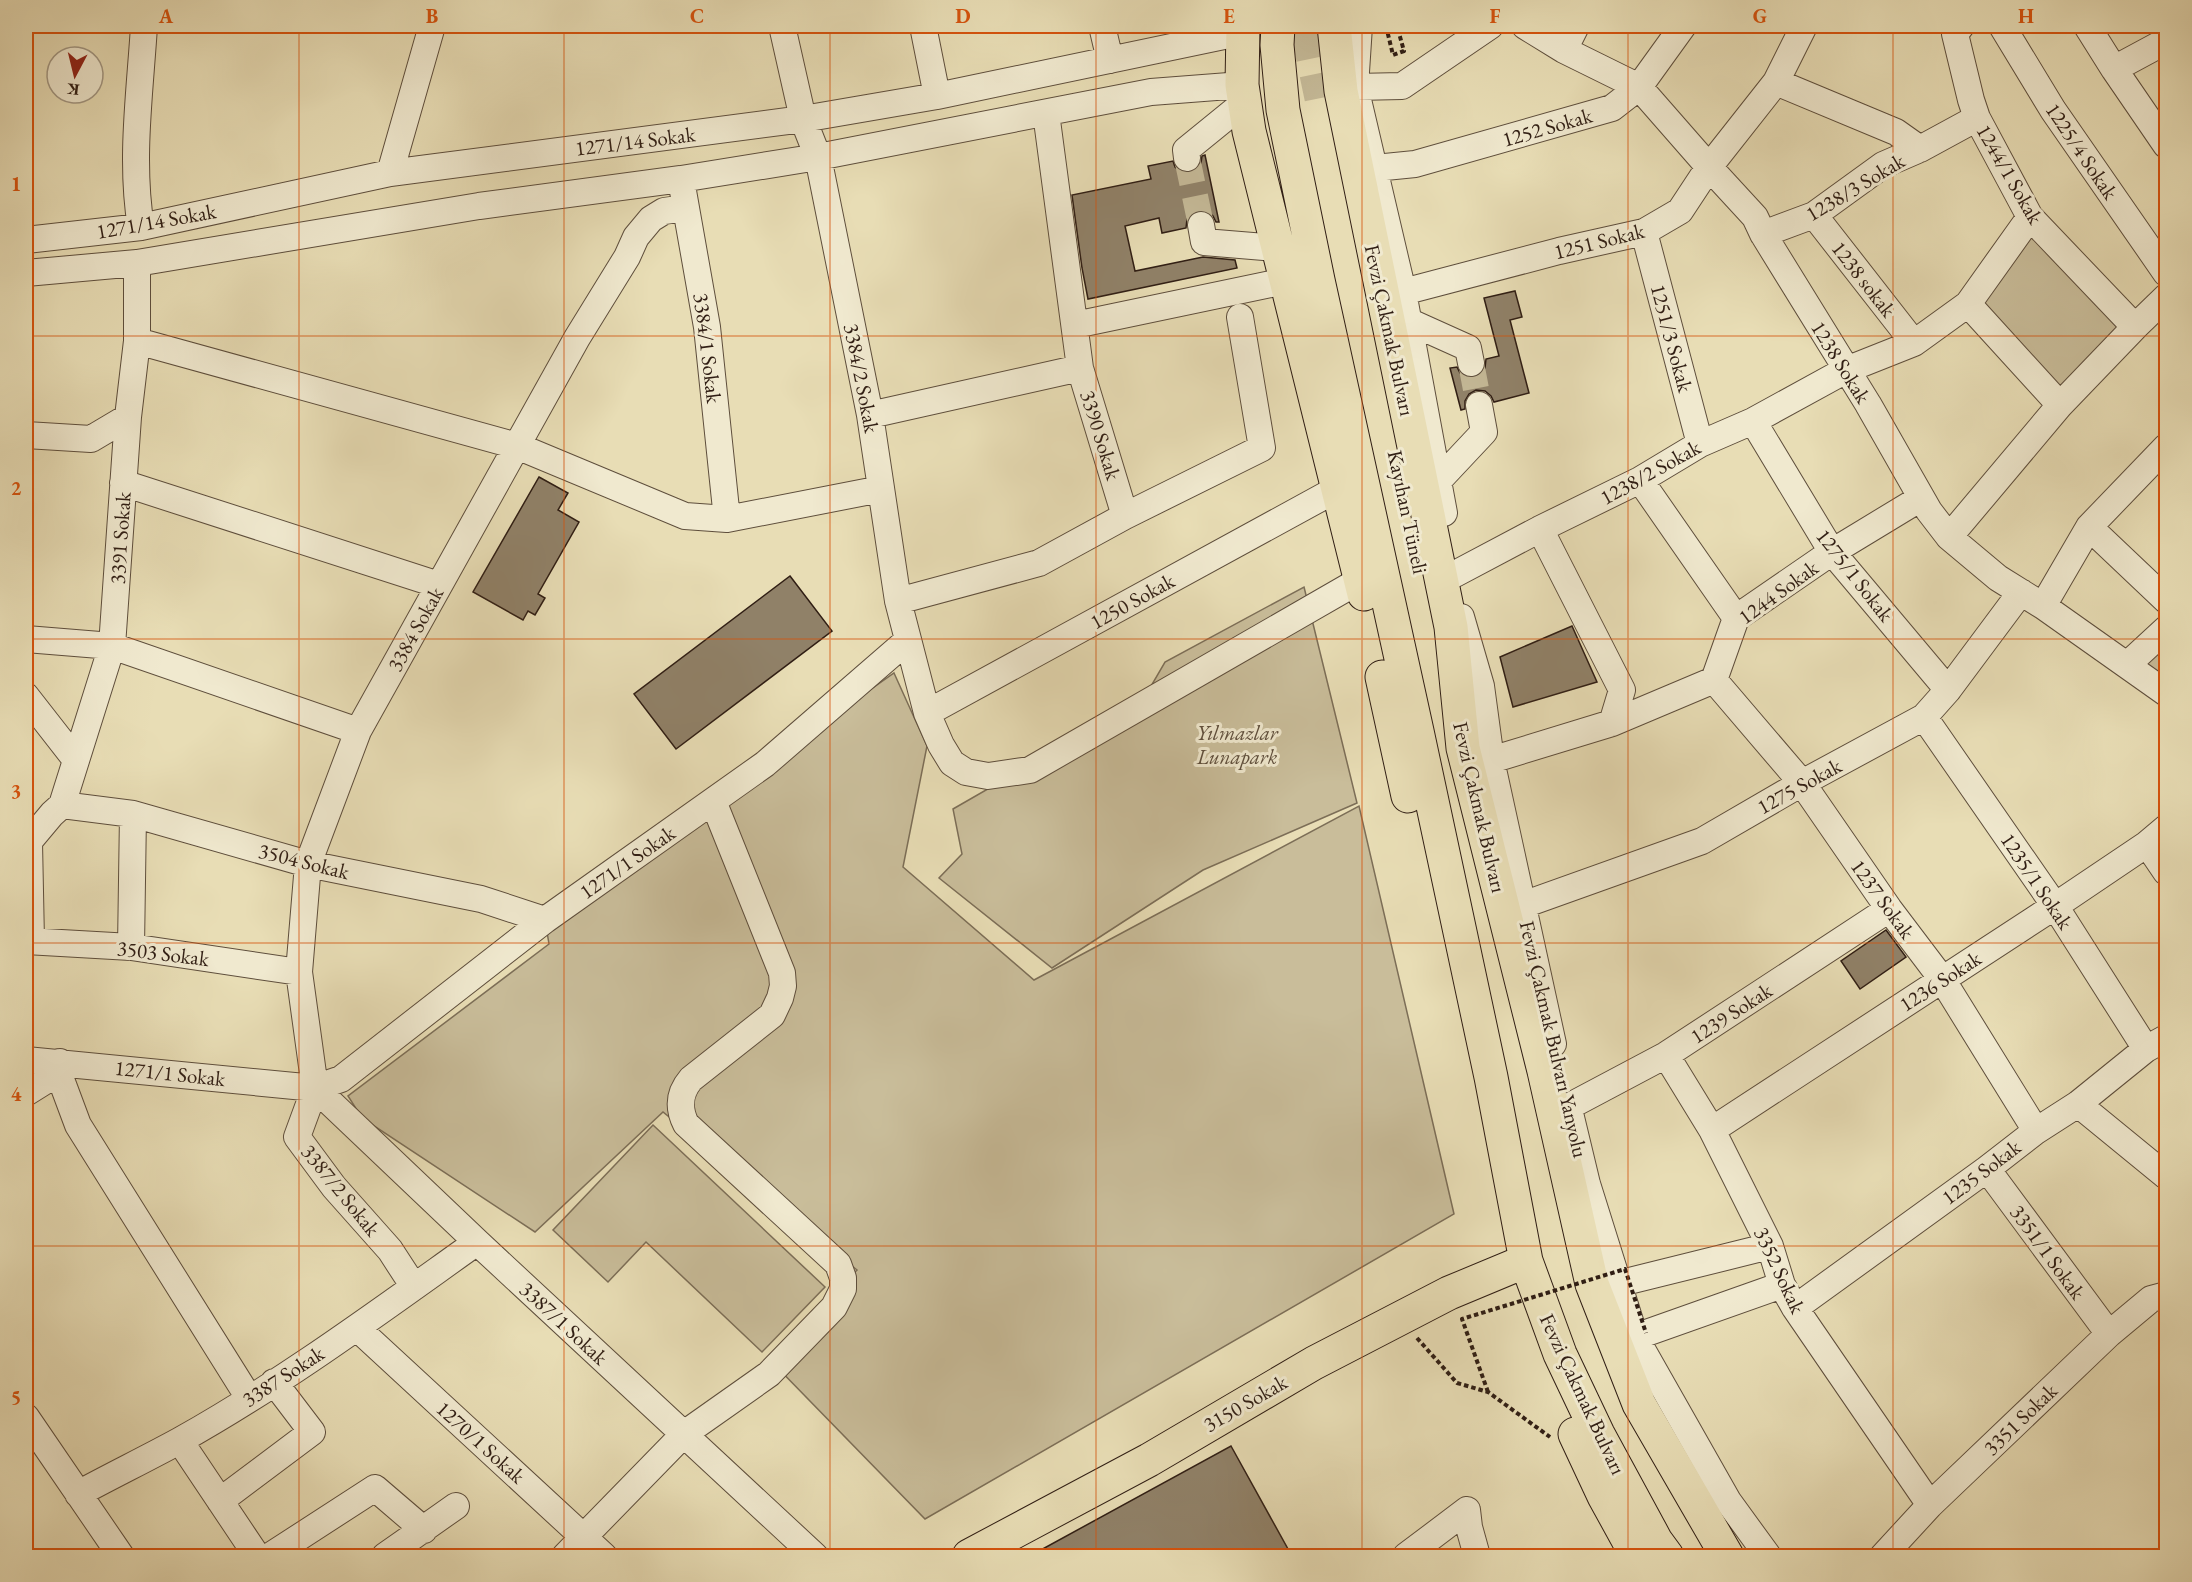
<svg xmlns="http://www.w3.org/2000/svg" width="2192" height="1582" font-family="'EB Garamond',serif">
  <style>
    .green { fill: #c9bd9a; stroke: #7c6e57; stroke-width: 1.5 }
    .building { fill: #908168; stroke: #301e14; stroke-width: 1.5 }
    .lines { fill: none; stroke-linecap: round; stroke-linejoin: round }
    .minor-tunnel { stroke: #c3b795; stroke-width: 26; stroke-dasharray: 26 13; stroke-linecap: butt }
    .major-tunnel { stroke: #c3b795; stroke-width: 33; stroke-dasharray: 33 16; stroke-linecap: butt }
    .minor-casing { stroke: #5e4e3c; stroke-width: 28 }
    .major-casing { stroke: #301e14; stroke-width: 35 }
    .path { stroke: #301e14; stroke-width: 4; stroke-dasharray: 4.5 3; stroke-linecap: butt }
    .minor { stroke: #f0e9cf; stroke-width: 26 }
    .major { stroke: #e8ddb5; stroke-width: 33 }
    .path-bridge { stroke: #301e14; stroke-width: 4; stroke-dasharray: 4.5 3; stroke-linecap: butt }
    .grid { fill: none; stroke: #d6530d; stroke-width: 1.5; stroke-opacity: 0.55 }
    .labels { text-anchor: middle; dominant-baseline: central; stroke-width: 6; stroke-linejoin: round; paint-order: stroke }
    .street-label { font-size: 21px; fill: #301e14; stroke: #f0e9cf }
    .park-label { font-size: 21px; font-style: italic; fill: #5e4e3c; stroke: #f0e9cf }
    .neatline { fill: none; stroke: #d6530d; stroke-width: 2 }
    .grid-label { font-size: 20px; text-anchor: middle; font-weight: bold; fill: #d6530d }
  </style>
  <rect width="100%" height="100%" fill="#e8ddb5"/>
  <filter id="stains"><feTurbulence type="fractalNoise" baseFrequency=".00333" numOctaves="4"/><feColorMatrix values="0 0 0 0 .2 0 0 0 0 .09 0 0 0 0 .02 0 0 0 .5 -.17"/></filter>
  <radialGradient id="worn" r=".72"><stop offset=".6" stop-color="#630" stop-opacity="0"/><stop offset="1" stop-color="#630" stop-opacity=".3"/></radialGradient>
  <path class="green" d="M2030,217L2135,327L2060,405L1968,304Z
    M1304,587L1357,803L1203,870L1052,968L939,878L962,854L953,809L1143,700L1165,662Z
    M2166,629V693L2127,665Z
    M894,673L927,746L903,867L1034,980L1359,806L1454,1214L925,1519L769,1359L857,1270L663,1112L535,1232L362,1118L348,1096L549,944L545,920Z
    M653,1125L825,1287L762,1352L646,1242L608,1282L553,1230Z"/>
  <path class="building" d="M1205,155L1219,222H1216L1213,216L1207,211L1199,210L1192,213L1187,219L1186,228L1162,233L1159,218L1125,226L1135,271L1203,257L1235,260L1237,268L1088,299L1082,268L1072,195L1151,179L1148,166L1173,161L1175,167L1181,172L1189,173L1196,170L1201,163L1202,156Z
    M1515,291L1522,317L1510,320L1529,393L1494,402L1491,396L1485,391L1476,390L1469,394L1465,401V409L1461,410L1450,368L1457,367L1460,373L1466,377L1474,378L1481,374L1485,368L1486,359L1499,356L1484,298Z
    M539,477L568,493L558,510L579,522L538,594L545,598L535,615L528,611L523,620L473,592Z
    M790,576L832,631L676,749L634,694Z
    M1572,626L1597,682L1513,707L1500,657Z
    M1886,930L1906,957L1860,989L1841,961Z
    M1231,1446L1288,1549L1275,1557H1028Z"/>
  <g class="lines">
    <path class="minor-tunnel" d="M1187,158L1201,225
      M1471,363L1479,405"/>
    <path class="major-tunnel" d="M1306,26L1321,98"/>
    <defs>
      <path id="minor" d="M782,26L803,119L818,157L870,415L898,601L927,713L941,745L952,763L966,772L988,776L1030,770L1362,579
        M923,26L937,96
        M1102,26L1110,60
        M1359,26L1355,87L1403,292L1444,513
        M1525,26L1564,50L1639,87L1709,167L1755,217L1763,234L1868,404L1929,511L1949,537L1998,578L2043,606L2166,693
        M1961,26L1955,34L1971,100L1977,118L2030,217L2135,327
        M2002,26L2053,110L2166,273
        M2087,26L2114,69L2166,145
        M1564,50L1576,26
        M2114,69L2166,41
        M1776,82L1896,132L1920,149
        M1355,87L1402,86L1490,26
        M1187,158L1186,150L1245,102
        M1375,168L1415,164L1612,108L1639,87L1683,26
        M390,173L432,26
        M683,191L707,327L727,519
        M686,208L664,211L651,219L636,237L627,257L577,338L358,731L308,864L299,972L315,1088L341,1079L545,920L765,764L908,640
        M1814,215L1914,343
        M1201,225L1204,242L1277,248
        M141,227C130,161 140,92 144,26
        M1644,232L1700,444
        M1763,234L1814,215L1883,165L1920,149L1977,118
        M26,240L141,227L390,173L803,119L937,96L1243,32
        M26,273L137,263L479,206L681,179L818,157L1151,92L1242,85
        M1403,292L1559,251L1644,232L1680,211L1709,167L1776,82L1804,26
        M1968,304L2060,405
        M1408,321L1468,348L1471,363
        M1075,325L1285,281
        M137,341L517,446L685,516L727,519L881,489
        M870,415L1080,368
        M1753,421L1832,552L1948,690
        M26,435L91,439L128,417
        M1640,480L1736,618
        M1438,481L1484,432L1479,405
        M123,483L439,585
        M1125,516L1262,448L1240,317
        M2089,527L2166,600
        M1540,529L1622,690L1612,723
        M1949,537L2060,405L2135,327L2166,297
        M1455,574L1540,529L1640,480L1700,444L1753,421L1846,370L1914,343L1968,304L2030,217
        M898,601L1039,563L1125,516L1080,368L1046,113
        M2043,606L2089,527L2166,447
        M1461,617L1481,686L1491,760L1553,1044
        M26,639L112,646L358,731
        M2127,665L2166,629
        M1714,680L1802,783L1889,909L1942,979L2036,1131
        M26,696L76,760
        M927,713L1337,489
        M1924,717L2055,906L2146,1049
        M1491,760L1612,723L1714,680L1736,618L1832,552L1921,498
        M62,805L112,646L128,417L137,341V263
        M62,805L133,814L308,864L481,899L545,920
        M29,842L31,941
        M2147,844L2166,872
        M26,845L52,814L62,805
        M1523,905L1702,841L1802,783L1924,717L1948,690L2021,592
        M26,941L131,947L299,972
        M131,947L133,814
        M1666,1055L1712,1130L1770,1246L1782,1285L1795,1308L1930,1505
        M26,1060L315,1088
        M60,1062L56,1066L78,1125L249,1398
        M315,1088L477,1242L815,1556
        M315,1088L297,1137L334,1187L390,1250L414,1287
        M26,1093L58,1073
        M2078,1104L2166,1176
        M1568,1107L1666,1055L1889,909
        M1569,1109L1587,1184L1635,1337L1728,1501L1768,1556
        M1712,1130L2055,906L2147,844L2166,828
        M1987,1169L2109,1334
        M1617,1284L1770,1246
        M1795,1308L1987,1169L2036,1131L2078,1104L2146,1049L2166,1038
        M357,1328L604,1556
        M1635,1337L1782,1285
        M26,1417L121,1556
        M180,1441L257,1556
        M78,1494C111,1476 146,1459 179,1441C283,1383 380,1311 477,1242
        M220,1501L312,1432L274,1382
        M1467,1510L1469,1527L1477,1556
        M270,1556L375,1488L424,1530
        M385,1556L456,1506
        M565,1556L684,1434L769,1374L834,1307L843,1289V1278L838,1264L686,1124C678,1108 679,1093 691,1079L772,1015L780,998L783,986L782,973L713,801
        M1406,1556L1467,1510
        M1883,1556L1930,1505L2109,1334L2151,1299L2166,1295"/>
      <path id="major" d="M1243,26L1242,85L1249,131L1364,594
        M1278,26L1277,45L1283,110L1318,280L1417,731L1491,1077L1526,1261L1560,1354L1598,1434L1656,1541L1667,1556
        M1334,26L1341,91L1451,627L1463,748L1544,1071L1592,1284L1639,1404L1727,1556
        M1382,677L1408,796
        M1575,1434L1604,1496L1637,1556
        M969,1556L1149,1460L1314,1363L1449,1293L1526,1261"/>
    </defs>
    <use href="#minor" class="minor-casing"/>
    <use href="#major" class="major-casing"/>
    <path class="path" d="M1386,26L1393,55L1404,51L1397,26
      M1417,1338L1457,1383L1488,1392L1550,1437"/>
    <use href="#minor" class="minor"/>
    <use href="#major" class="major"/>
    <path class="path-bridge" d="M1488,1392L1462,1319L1625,1269L1646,1333"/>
  </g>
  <path class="grid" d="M299,26V1556M564,26V1556M830,26V1556M1096,26V1556M1362,26V1556M1628,26V1556M1893,26V1556M26,336H2166M26,639H2166M26,943H2166M26,1246H2166"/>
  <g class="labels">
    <g class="street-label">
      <text transform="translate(1547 127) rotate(-16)">1252 Sokak</text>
      <text transform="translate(635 141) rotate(-7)">1271/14 Sokak</text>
      <text transform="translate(2082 151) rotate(56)">1225/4 Sokak</text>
      <text transform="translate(2010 174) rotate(60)">1244/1 Sokak</text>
      <text transform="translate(1855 187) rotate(-31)">1238/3 Sokak</text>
      <text transform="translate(156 221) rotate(-10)">1271/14 Sokak</text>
      <text transform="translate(1599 241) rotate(-14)">1251 Sokak</text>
      <text transform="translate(1864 279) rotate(52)">1238 sokak</text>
      <text transform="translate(1390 330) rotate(78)">Fevzi Çakmak Bulvarı</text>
      <text transform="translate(1672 338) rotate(75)">1251/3 Sokak</text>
      <text transform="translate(708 348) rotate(83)">3384/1 Sokak</text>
      <text transform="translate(1841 362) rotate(58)">1238 Sokak</text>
      <text transform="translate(862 378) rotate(79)">3384/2 Sokak</text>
      <text transform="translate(1101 435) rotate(73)">3390 Sokak</text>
      <text transform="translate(1650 472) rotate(-29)">1238/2 Sokak</text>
      <text transform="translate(1408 512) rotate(78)">Kayıhan Tüneli</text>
      <text transform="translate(120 538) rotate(-86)">3391 Sokak</text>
      <text transform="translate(1855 575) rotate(52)">1275/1 Sokak</text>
      <text transform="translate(1778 592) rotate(-36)">1244 Sokak</text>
      <text transform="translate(1132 601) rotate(-29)">1250 Sokak</text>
      <text transform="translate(415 629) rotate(-61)">3384 Sokak</text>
      <text transform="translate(1799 786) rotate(-29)">1275 Sokak</text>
      <text transform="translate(1480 807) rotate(77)">Fevzi Çakmak Bulvarı</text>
      <text transform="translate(304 861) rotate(14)">3504 Sokak</text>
      <text transform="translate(627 862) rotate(-35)">1271/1 Sokak</text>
      <text transform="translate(2037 881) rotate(56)">1235/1 Sokak</text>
      <text transform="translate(1883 899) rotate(54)">1237 Sokak</text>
      <text transform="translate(163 953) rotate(7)">3503 Sokak</text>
      <text transform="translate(1940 981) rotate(-33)">1236 Sokak</text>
      <text transform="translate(1731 1013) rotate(-33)">1239 Sokak</text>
      <text transform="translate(1554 1039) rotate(77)">Fevzi Çakmak Bulvarı Yanyolu</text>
      <text transform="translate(170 1073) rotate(6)">1271/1 Sokak</text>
      <text transform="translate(1981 1172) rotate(-37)">1235 Sokak</text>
      <text transform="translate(341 1190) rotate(51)">3387/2 Sokak</text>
      <text transform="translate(2048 1252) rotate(54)">3351/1 Sokak</text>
      <text transform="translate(1780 1270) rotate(65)">3352 Sokak</text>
      <text transform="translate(564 1323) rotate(43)">3387/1 Sokak</text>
      <text transform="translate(283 1376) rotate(-33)">3387 Sokak</text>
      <text transform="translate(1583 1394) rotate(65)">Fevzi Çakmak Bulvarı</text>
      <text transform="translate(1245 1403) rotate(-30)">3150 Sokak</text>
      <text transform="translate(2020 1419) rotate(-44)">3351 Sokak</text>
      <text transform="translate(481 1442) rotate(42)">1270/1 Sokak</text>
    </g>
    <g class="park-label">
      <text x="1237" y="732">Yılmazlar<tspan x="1237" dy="24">Lunapark</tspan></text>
    </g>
  </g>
  <rect width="2192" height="1582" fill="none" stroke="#e8ddb5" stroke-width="66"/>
  <g transform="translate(75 75) rotate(187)"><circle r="28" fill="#f0e9cf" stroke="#a39884" stroke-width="1.5"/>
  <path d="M0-4.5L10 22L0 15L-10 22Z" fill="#8f2418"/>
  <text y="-9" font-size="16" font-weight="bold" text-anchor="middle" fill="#301e14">K</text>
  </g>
  <rect x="33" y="33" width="2126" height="1516" class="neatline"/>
  <g class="grid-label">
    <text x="166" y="23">A</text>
    <text x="432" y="23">B</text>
    <text x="697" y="23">C</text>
    <text x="963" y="23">D</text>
    <text x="1229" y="23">E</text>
    <text x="1495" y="23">F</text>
    <text x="1760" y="23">G</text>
    <text x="2026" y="23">H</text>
    <text x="16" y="191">1</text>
    <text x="16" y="495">2</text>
    <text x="16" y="798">3</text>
    <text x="16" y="1101">4</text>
    <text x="16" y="1404">5</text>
  </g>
  <rect width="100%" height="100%" filter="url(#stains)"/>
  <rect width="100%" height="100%" fill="url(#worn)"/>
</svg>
